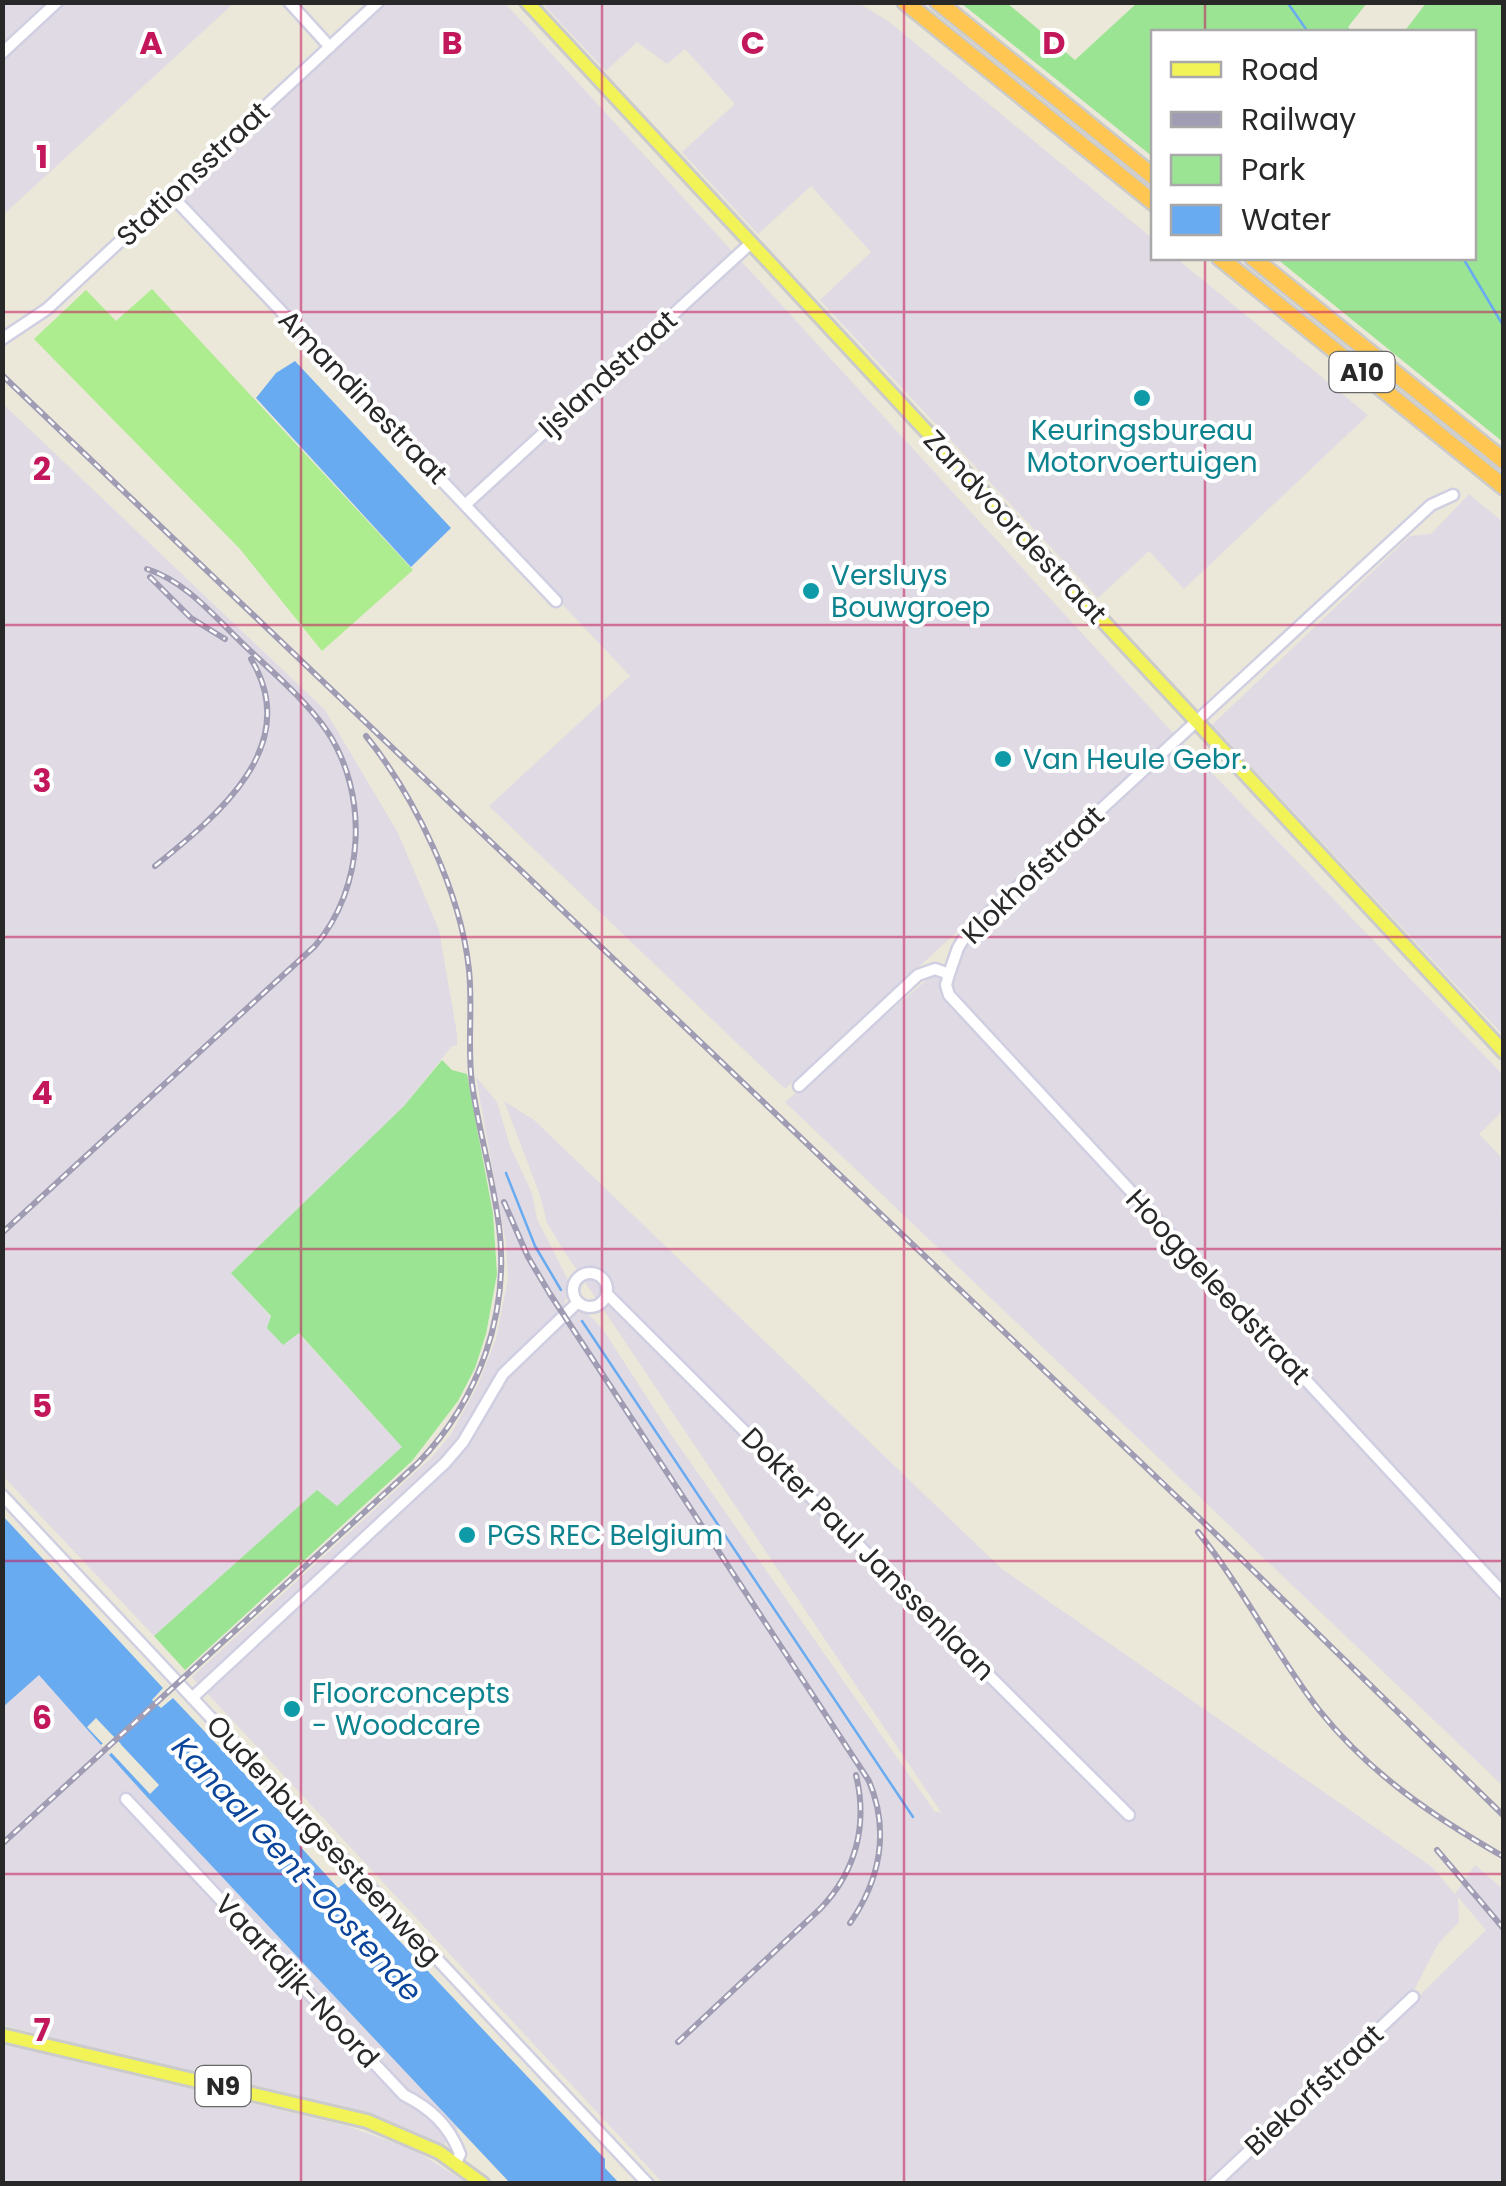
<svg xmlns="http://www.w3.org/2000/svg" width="1506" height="2186" font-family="Poppins,sans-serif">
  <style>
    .industrial { fill: #dfdae3; fill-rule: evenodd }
    .green { fill: #9be494 }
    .pitch { fill: #adec8f }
    .water { fill: #69abf1 }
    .pier { fill: #ebe8d9 }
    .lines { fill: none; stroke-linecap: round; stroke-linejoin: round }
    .stream { stroke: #69abf1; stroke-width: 2.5 }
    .minor-casing { stroke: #d0cfe2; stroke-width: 15 }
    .major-casing { stroke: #cbcbcb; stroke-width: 18 }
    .highway-casing { stroke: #cbcbcb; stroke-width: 20 }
    .minor { stroke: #fff; stroke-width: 10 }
    .major { stroke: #f1f356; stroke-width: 12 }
    .highway { stroke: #ffc751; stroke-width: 15 }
    .rail-casing { stroke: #9f9cb3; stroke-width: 6 }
    .rail { stroke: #fff; stroke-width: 2.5; stroke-dasharray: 8; stroke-linecap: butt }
    .grid { fill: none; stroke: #c2185b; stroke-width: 2.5; stroke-opacity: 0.55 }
    .culture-dot { fill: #0f9aa8; stroke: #fff; stroke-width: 4 }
    .labels { text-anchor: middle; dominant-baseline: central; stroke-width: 8; stroke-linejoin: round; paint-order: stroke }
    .shield { fill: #fff; stroke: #686868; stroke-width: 2.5 }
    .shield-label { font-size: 25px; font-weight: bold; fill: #282828 }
    .street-label { font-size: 28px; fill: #282828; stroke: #fff }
    .culture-label { font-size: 28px; fill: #0d838f; stroke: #fff; text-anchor: start }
    .water-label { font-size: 30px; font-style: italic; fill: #0a459b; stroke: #fff }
    .grid-label { font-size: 32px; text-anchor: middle; font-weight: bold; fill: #c2185b; stroke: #fff; stroke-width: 8; stroke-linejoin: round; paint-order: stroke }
  </style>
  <rect width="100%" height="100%" fill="#ebe8d9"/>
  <path class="industrial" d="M3,3H234L3,215Z
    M387,3H505L1174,734L785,1089L489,806L630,676L177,196Z
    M542,3H858L888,21L1153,239L1154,258H1176L1368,415L1184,589L1149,551L1098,598L820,300L871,252L811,186L758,234L682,152L735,104L685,49L667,64L637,42L606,71Z
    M2,403L325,710L398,833L439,930L457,1034V1046H452L404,1106L231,1273L271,1317L268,1328L283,1344L298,1333L402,1447L336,1507L316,1491L154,1636L3,1476Z
    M1469,494L1503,522V1035L1212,725L1410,536L1431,534Z
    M1183,743L1503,1075V1111L1479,1134L1504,1160L1503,1210L1500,1214L1504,1218L1503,1786L785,1102L966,946Z
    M476,1077L497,1102L510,1146L532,1193L537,1219L570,1284L563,1308L569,1316L585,1311L602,1328L670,1433L935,1812H941L564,1251L547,1223L540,1195L504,1101L534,1120L1002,1569L1432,1867L1455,1894L1475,1865L1503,1889V2183H663L192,1677L433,1456L451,1434L478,1385L496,1339L508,1279L506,1244ZM1458,1897L1486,1930L1419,1996L1414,1990L1438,1944L1459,1922Z
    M39,1674L147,1797L458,2128L442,2147L405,2128L297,2103L3,2025L2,1707Z
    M3,2044L347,2126L414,2150L467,2183H3Z"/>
  <path class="green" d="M961,3H1007L1075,60L1137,3H1367L1348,27L1353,32H1154L1153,157Z
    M1426,3H1503V442L1276,258H1474V32H1404Z
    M442,1060L452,1070L467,1074L493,1214L497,1274L486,1334L475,1368L458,1401L412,1461L185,1670L154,1636L317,1490L337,1506L402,1447L299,1333L283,1345L267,1328L271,1316L231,1273L404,1106Z"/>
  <path class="pitch" d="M152,289L413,570L322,651L240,549L34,339L86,290L116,321Z"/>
  <path class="water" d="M295,361L451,528L411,567L256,398L276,373Z
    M2,1515L163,1688L152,1700L161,1708L173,1698L304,1837L298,1844L338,1888L345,1883L605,2159V2168L619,2183H510L147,1797L109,1755L121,1744L112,1735L101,1745L39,1675L3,1707Z"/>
  <path class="pier" d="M96,1718L159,1785L150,1794L108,1749L114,1744L112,1741L106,1747L87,1727Z"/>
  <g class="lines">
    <path class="stream" d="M1287,2L1308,32
      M1463,258L1504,327
      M506,1173L535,1246L561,1290
      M582,1321L913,1817"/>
    <defs>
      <path id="minor" d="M289,2L330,47
        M2,53L57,2
        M170,194L556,601
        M2,339L47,309L378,2
        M465,505L751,243
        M949,974L946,985L949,995L1504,1594
        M799,1086L918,975L935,969L949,974L958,948L967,933L1431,505L1453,495
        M573 1290a17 17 0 1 1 34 0a17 17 0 1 1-34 0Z
        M607,1294L1129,1815
        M2,1495L648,2184
        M192,1698L445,1463L463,1442L503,1374L578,1302
        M126,1799L404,2095C430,2108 449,2125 460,2154L456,2163
        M1214,2184L1413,1997"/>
      <path id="major" d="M527,2L1504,1052
        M2,2035L367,2121L439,2152L483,2184"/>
      <path id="highway" d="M905,2L1154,203
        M938,2L1154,177
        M1220,258L1504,487
        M1253,258L1504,461"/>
    </defs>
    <use href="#minor" class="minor-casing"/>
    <use href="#major" class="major-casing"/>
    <use href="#highway" class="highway-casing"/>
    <use href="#minor" class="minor"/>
    <use href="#major" class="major"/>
    <use href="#highway" class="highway"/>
    <defs>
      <path id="rail" d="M2,375L1222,1540L1504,1816
        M150,577L191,618L225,639
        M155,866C217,816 304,746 251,659
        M504,1202L528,1257L550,1294L869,1781C890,1831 880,1880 850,1923
        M2,1233L315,946C365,888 369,794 327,731C304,698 271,671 242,643C214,616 185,581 147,569
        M1198,1532C1243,1588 1275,1653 1319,1710C1370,1774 1434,1817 1504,1857
        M2,1844L418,1463C479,1400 510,1313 499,1226C493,1178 479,1132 472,1084C467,1046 473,1008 469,970C461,892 415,797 366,736
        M1437,1850L1504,1929
        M678,2042L821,1908C856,1871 868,1825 856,1775"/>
    </defs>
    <use href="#rail" class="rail-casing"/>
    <use href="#rail" class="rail"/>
  </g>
  <path class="grid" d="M301,2V2184M602,2V2184M904,2V2184M1205,2V32M1205,258V2184M2,312H1504M2,625H1504M2,937H1504M2,1249H1504M2,1561H1504M2,1874H1504"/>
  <g class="culture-dot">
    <circle cx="1142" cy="398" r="10"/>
    <circle cx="811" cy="591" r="10"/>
    <circle cx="1003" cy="759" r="10"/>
    <circle cx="467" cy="1535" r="10"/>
    <circle cx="292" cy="1709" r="10"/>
  </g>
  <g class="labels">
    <g class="shield">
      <rect x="1329.5" y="352" width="65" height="40" rx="8"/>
      <rect x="195.5" y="2066" width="55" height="40" rx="8"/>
    </g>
    <g class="shield-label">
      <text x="1362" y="372">A10</text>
      <text x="223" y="2086">N9</text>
    </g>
    <g class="street-label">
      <text transform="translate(193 174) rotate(-43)">Stationsstraat</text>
      <text transform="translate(608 374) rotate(-42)">Ijslandstraat</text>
      <text transform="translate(363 397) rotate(46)">Amandinestraat</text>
      <text transform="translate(1015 527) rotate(47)">Zandvoordestraat</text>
      <text transform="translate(1033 875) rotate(-44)">Klokhofstraat</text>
      <text transform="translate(1218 1287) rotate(47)">Hooggeleedstraat</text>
      <text transform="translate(868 1554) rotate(45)">Dokter Paul Janssenlaan</text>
      <text transform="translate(324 1840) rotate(47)">Oudenburgsesteenweg</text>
      <text transform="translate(297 1981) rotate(47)">Vaartdijk-Noord</text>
      <text transform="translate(1314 2090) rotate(-43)">Biekorfstraat</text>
    </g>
    <g class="culture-label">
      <text x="1142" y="430" text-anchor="middle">Keuringsbureau<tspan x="1142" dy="32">Motorvoertuigen</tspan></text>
      <text x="831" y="575">Versluys<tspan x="831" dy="32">Bouwgroep</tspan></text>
      <text x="1023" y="759">Van Heule Gebr.</text>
      <text x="487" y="1535">PGS REC Belgium</text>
      <text x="312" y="1693">Floorconcepts<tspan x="312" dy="32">- Woodcare</tspan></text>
    </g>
    <g class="water-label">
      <text transform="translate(297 1869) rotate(47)">Kanaal Gent-Oostende</text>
    </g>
  </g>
  <g class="grid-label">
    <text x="151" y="54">A</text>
    <text x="452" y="54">B</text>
    <text x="753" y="54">C</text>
    <text x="1054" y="54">D</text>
    <text x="42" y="168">1</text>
    <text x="42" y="480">2</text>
    <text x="42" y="792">3</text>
    <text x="42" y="1104">4</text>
    <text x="42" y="1417">5</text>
    <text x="42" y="1729">6</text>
    <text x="42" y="2041">7</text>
  </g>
  <rect width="1506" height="2186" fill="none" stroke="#282828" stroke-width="10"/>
  <rect x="1151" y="30" width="325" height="230" fill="#ffffff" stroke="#a9a9a9" stroke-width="2.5"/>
  <rect x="1171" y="62" width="50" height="15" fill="#f1f356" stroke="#a9a9a9" stroke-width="2.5"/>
  <text x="1241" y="80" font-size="30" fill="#282828">Road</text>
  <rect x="1171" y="112" width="50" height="15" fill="#9f9cb3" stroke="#a9a9a9" stroke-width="2.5"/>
  <text x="1241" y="130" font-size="30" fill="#282828">Railway</text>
  <rect x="1171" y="155" width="50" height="30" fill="#9be494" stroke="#a9a9a9" stroke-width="2.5"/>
  <text x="1241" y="180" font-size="30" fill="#282828">Park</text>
  <rect x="1171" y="205" width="50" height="30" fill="#69abf1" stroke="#a9a9a9" stroke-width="2.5"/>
  <text x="1241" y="230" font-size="30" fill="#282828">Water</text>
</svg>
